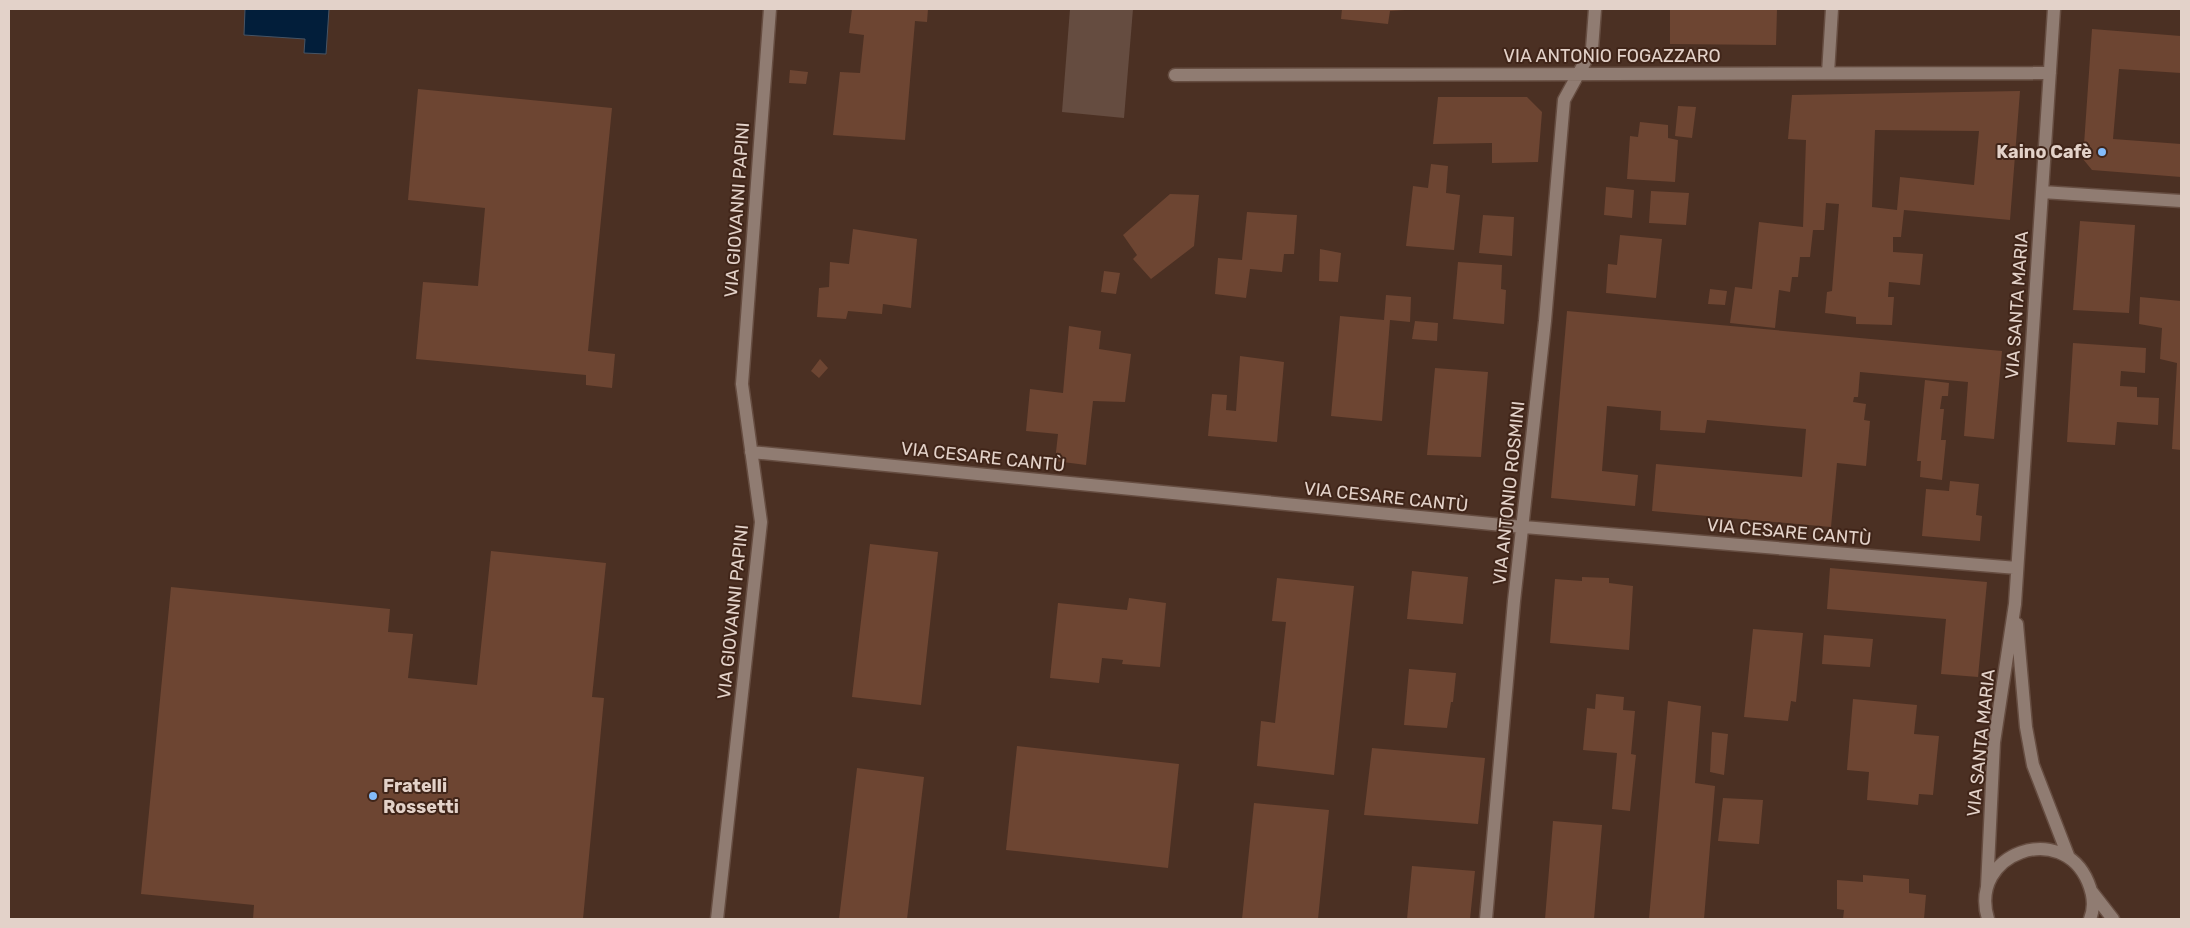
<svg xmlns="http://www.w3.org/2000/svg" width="2190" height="928" font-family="Rubik,sans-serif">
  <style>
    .green { fill: #654c40 }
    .water { fill: #021e3a; stroke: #465465 }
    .building { fill: #6d4532; fill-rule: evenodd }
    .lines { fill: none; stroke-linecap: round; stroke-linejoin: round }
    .minor-casing { stroke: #664d41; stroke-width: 15 }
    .minor { stroke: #907c72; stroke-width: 12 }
    .poi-dot { fill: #83bcfb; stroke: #402519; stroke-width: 2 }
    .labels { text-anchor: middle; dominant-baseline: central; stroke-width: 4; stroke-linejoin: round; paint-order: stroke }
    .street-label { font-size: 18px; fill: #e3d2c9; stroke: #402519 }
    .poi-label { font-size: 18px; font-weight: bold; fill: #e3d2c9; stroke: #402519; text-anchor: end }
  </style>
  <rect width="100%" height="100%" fill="#4b3023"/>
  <path class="green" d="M1070,9H1133L1124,118L1062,112Z"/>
  <path class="water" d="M245,9H329L326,54L304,53L305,39L244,35Z"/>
  <path class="building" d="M852,9H928L927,22L915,21L905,140L833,135L840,72L860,73L864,35L849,33Z
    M1342,9H1405V10L1390,11L1388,24L1341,19Z
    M1670,9H1777L1776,45L1670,44Z
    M2092,29L2181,36V73L2119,69L2113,139L2181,144V177L2092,170L2083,159Z
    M790,70L808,72L806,84L789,83Z
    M418,89L612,108L588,351L615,354L612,388L586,385V375L416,359L423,282L478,286L485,208L408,200Z
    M2020,91L2010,220L1904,210L1901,237H1893V252L1923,254L1920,285L1889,282L1888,297H1894L1892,325L1856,324V317L1825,313L1827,292L1832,291L1839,204L1826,203L1824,230H1813L1810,257H1800L1798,277H1792L1790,292L1779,290L1775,328L1730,323L1735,287L1752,289L1759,222L1803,227L1806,140L1788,139L1792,95ZM1875,130L1979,131L1974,185L1900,177L1897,210L1872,207Z
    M1438,97H1527L1542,112L1538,162L1492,163V143L1433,144Z
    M1678,106L1696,107L1692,138L1675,136Z
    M1640,122L1668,125V138L1678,140L1675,182L1627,179L1630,136L1638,137Z
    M1431,164L1448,166L1446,193L1460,195L1454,250L1406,246L1413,186L1428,188Z
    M1606,187L1634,190L1632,218L1604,215Z
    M1651,191L1689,193L1686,225L1649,223Z
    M1170,194L1199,195L1194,246L1151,279L1133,259L1137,255L1123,235Z
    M1247,212L1297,215L1294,254H1284L1282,272L1250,269L1246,298L1215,294L1218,258L1242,260Z
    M1483,215L1514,217L1512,256L1479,253Z
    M2080,221L2135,225L2129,313L2073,310Z
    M853,229L917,239L911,308L883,304L882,314L848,311L846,319L817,317L819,288L829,287L830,262L849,264Z
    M1620,235L1662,239L1656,298L1606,293L1608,264L1617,265Z
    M1320,249L1341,253L1338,282L1319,281Z
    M1458,262L1502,265L1501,289L1506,290L1504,324L1453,319Z
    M1104,271L1120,273L1116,294L1101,292Z
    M1710,289L1727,291L1725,305L1708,304Z
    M1386,295L1411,297L1410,322L1390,320L1382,421L1331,416L1340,316L1384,320Z
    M2140,297L2181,301V450L2172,449L2177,363L2160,359L2162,328L2139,324Z
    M1567,311L2002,351L1994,439L1964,436L1968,382L1860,372L1858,397H1854L1853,402L1866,404L1864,420L1870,421L1866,466L1837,463L1831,527L1652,511L1656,464L1802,477L1806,429L1707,420L1705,433L1660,430L1661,411L1607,406L1602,471L1638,475L1635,506L1551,498Z
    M1415,321L1438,323L1437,341L1412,339Z
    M1069,326L1101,331L1099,349L1131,354L1125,402L1093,401L1086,465L1055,461L1058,434L1026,431L1030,389L1063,393Z
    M2073,343L2146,348L2145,373L2121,371L2120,386L2137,387V397L2159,398L2158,425L2117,422L2115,445L2067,442Z
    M1240,356L1284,362L1277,442L1208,436L1212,394L1227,395L1226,410L1236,411Z
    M820,359L828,368L819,378L811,371Z
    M1435,368L1488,372L1481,457L1427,455Z
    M1925,380L1949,383L1948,396H1942L1940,409H1944L1941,440H1946L1942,480L1920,477L1921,461H1917Z
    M1950,481L1979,484L1976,515L1982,516L1980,541L1922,536L1926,489L1949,491Z
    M870,544L938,552L921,705L852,697Z
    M491,551L606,563L592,697L604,698L583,919H253L254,905L141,894L171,587L390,609L388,632L413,634L408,678L477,685Z
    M1830,568L1987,582L1978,677L1941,674L1946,619L1827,609Z
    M1412,571L1468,577L1463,624L1407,619Z
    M1582,577L1609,578V583L1633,586L1629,650L1550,643L1555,579L1582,581Z
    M1277,578L1354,586L1334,775L1257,766L1261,721L1275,723L1286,622L1272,621Z
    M1129,598L1166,603L1160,667L1122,664L1123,660L1102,658L1099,683L1050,678L1058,603L1127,610Z
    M1753,629L1803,633L1796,702L1791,701L1788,721L1744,717Z
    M1824,635L1873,639L1870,667L1822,664Z
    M1409,669L1456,673L1453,702H1451L1447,728L1404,725Z
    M1596,694L1624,697L1623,710L1635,711L1631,754L1636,755L1630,811L1612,809L1617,753L1583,750L1587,708L1595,709Z
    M1853,699L1917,705L1914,734L1939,736L1933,795L1919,794L1918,805L1867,800L1869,772L1847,770Z
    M1668,701L1701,706L1695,783L1715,786L1704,919H1649Z
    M1712,732L1728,734L1724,775L1710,772Z
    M1017,746L1179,764L1168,868L1006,850Z
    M1372,748L1485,758L1478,824L1364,815Z
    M857,768L924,777L907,919H839Z
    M1723,798L1763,800L1759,844L1718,841Z
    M1254,803L1329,810L1318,919H1242Z
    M1553,821L1602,825L1594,919H1545Z
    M1412,866L1475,871L1470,919H1407Z
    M1863,875L1909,879V893L1926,895L1924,919H1843L1844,910L1837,909V880L1863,882Z"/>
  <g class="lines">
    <defs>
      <path id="minor" d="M1828,73L1832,9
        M1175,75L2050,73
        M2042,192L2181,201
        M751,452L1523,527L2017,568
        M2017,624L2026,727L2033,765L2069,858
        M1987,887L1994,742L2015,604L2054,9
        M2092,892L2113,919
        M717,919L761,522L742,384L770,9
        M1486,919L1514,601L1545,321L1564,100L1592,49L1595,9
        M1988,919C1968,853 2062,820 2088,882C2093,894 2095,907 2090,919"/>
    </defs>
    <use href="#minor" class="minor-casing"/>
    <use href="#minor" class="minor"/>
  </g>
  <g class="poi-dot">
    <circle cx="2102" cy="152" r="5"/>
    <circle cx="373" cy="796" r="5"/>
  </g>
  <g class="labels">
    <g class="street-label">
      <text x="1612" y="56">VIA ANTONIO FOGAZZARO</text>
      <text transform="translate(737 210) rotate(-86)">VIA GIOVANNI PAPINI</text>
      <text transform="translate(2017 305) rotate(-86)">VIA SANTA MARIA</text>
      <text transform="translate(983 457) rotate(6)">VIA CESARE CANTÙ</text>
      <text transform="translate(1509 493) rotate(-84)">VIA ANTONIO ROSMINI</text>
      <text transform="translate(1386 497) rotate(6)">VIA CESARE CANTÙ</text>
      <text transform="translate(1789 532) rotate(5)">VIA CESARE CANTÙ</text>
      <text transform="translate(733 612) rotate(-84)">VIA GIOVANNI PAPINI</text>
      <text transform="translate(1981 743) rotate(-84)">VIA SANTA MARIA</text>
    </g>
    <g class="poi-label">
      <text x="2092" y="152">Kaino Cafè</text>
      <text x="383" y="786" text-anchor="start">Fratelli<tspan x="383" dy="21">Rossetti</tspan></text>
    </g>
  </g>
  <rect width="2190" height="928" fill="none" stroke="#e3d2c9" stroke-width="20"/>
</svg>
